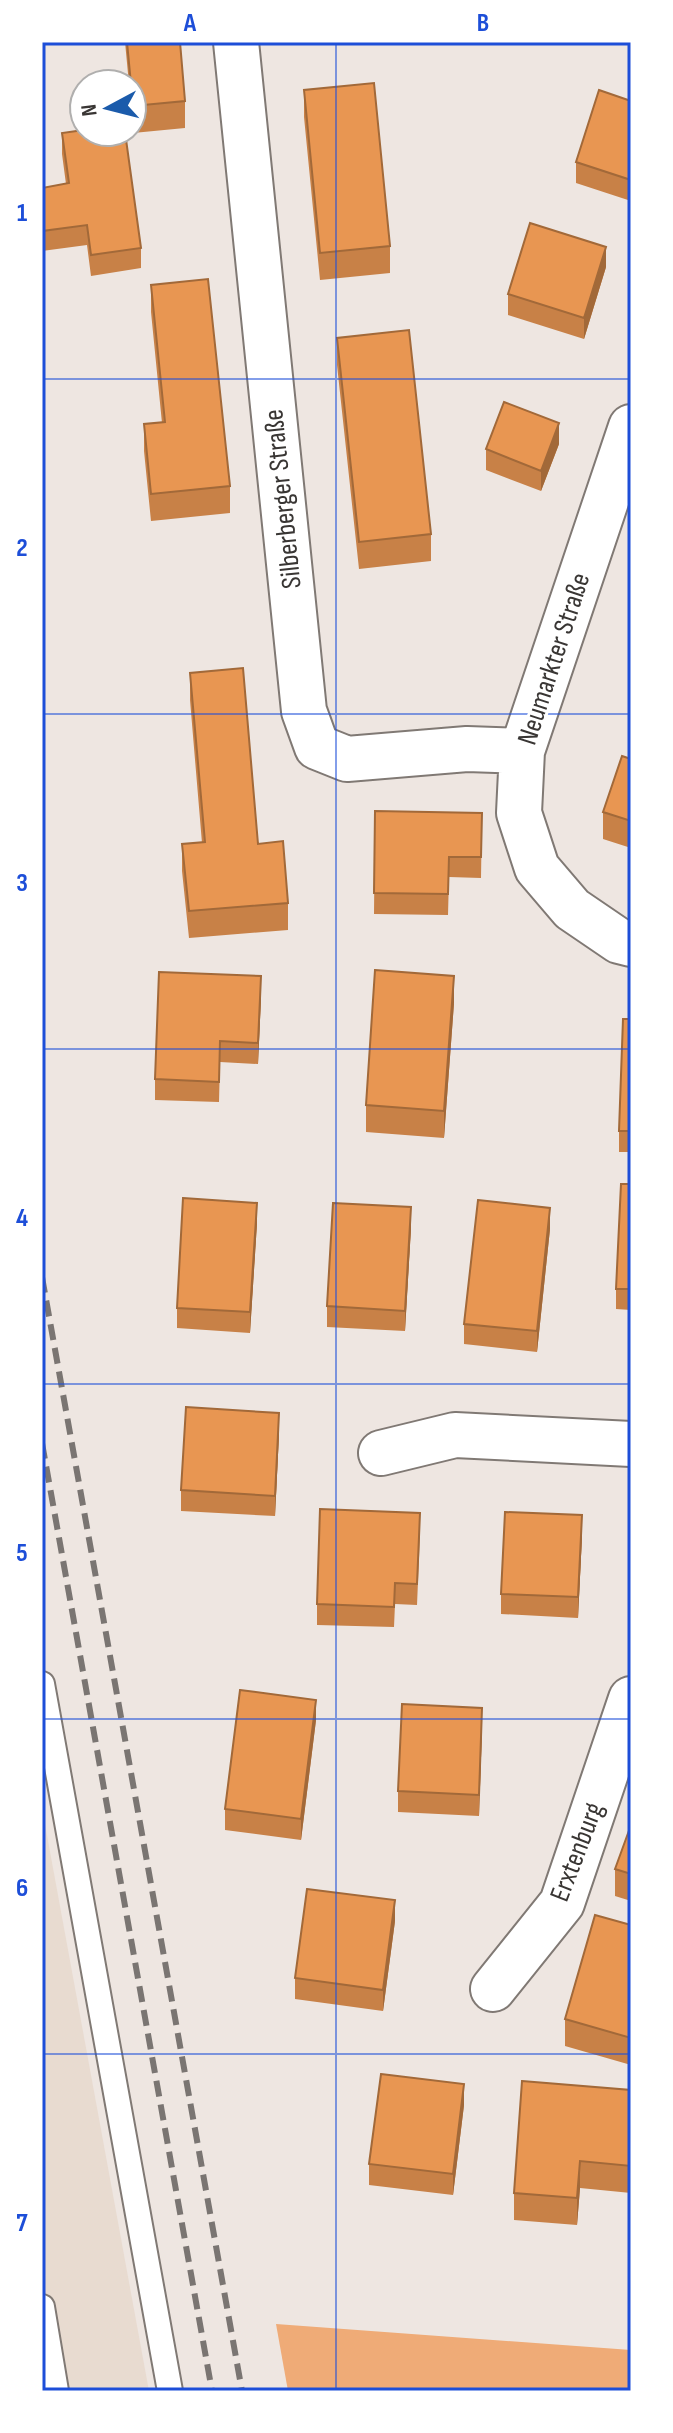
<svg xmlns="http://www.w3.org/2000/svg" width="673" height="2433" font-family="'Sofia Sans Condensed',sans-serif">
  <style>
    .built { fill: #e8dbd0 }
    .green { fill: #efab77 }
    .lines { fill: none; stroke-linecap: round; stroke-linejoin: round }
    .lane-casing { stroke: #807974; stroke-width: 28 }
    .street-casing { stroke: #807974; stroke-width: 48 }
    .lane { stroke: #fff; stroke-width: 24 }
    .street { stroke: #fff; stroke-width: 44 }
    .rail { stroke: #7a7572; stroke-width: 6; stroke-dasharray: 16 8; stroke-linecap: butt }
    .wall { fill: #c88147 }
    .shaded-wall { fill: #a26939 }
    .building { fill: #e89652; stroke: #a26939; stroke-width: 2 }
    .grid { fill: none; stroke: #1d4ed8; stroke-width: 2; stroke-opacity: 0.55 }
    .labels { text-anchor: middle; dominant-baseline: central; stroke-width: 6; stroke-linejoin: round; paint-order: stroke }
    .street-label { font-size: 28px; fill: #393634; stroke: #fff }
    .neatline { fill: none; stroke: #1d4ed8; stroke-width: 3 }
    .grid-label { font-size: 26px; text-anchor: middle; font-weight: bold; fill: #1d4ed8 }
  </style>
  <rect width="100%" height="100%" fill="#eee6e1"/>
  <path class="built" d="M42,1808L149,2391H42Z"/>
  <path class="green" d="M276,2324L631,2350V2391H288Z"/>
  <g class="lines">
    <defs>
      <path id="lane" d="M42,1684L170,2391
        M42,2307L56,2391"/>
      <path id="street" d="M236,42L304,711L317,747L347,759L467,749L522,751
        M631,427L522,751L519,813L537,868L572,909L619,941L631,944
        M381,1453L455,1435L631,1444
        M493,1989L562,1903L631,1699"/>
    </defs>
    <use href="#lane" class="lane-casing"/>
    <use href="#street" class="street-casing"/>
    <use href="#lane" class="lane"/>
    <use href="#street" class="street"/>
    <path class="rail" d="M42,1277L242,2391
      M42,1443L212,2391"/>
  </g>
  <path class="wall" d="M125,42H180L185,101V128L133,133L132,84H129Z
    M304,90L390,246V273L320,280L304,117Z
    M631,101V201L576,183V162Z
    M62,133L141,248V268L91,276L87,245L42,251V188L66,184L62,154Z
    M606,267L584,339L508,315V294Z
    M151,285L230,486V513L151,521L144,451V424L162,423L151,312Z
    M337,338L431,534V561L359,569L337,365Z
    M559,444L541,491L486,470V449Z
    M190,673L258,844L288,903V930L189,938L182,871V844L202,843L190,700Z
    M631,759V848L603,839V812Z
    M375,811L482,813L481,878L449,877L448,915L374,914Z
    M261,997L258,1064L220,1062L219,1102L155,1100V1079Z
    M454,1003L444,1138L366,1132V1105Z
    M631,1019V1152H619V1131Z
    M631,1184V1310L616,1309V1289Z
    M257,1223L250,1333L177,1328V1308Z
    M411,1228L405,1331L327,1327V1306Z
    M550,1229L537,1352L464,1344V1324Z
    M279,1434L275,1516L181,1511V1490Z
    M420,1534L417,1605L395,1604L394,1627L317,1625V1604Z
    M582,1536L578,1618L501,1614V1594Z
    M316,1720L301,1840L225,1830V1809Z
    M482,1729L479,1816L398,1812V1791Z
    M631,1825V1901L615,1896V1869Z
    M395,1921L383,2011L295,1999V1978Z
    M631,1925V2065L565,2046V2019Z
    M631,2090V2193L580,2188L577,2225L514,2220V2193Z
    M464,2105L453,2195L369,2185V2164Z"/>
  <path class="shaded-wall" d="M606,247V267L584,339V318Z
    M559,423V444L541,491V471Z
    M261,976V997L258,1064V1043Z
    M454,976V1003L444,1138V1111Z
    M257,1203V1223L250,1333V1312Z
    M411,1207V1228L405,1331V1311Z
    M550,1208V1229L537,1352V1331Z
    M279,1413V1434L275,1516V1496Z
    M582,1515V1536L578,1618V1597Z
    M316,1700V1720L301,1840V1819Z
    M482,1708V1729L479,1816V1795Z
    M395,1900V1921L383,2011V1990Z
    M464,2084V2105L453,2195V2174Z
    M580,2161V2188L577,2225V2198Z"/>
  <path class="building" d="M127,42H180L185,101L133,106L132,84H131Z
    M374,83L390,246L320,253L304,90Z
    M599,90L631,101V180L576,162Z
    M84,130V132H125L141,248L91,255L87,225L42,231V188L69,183L62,133Z
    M530,223L606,247L584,318L508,294Z
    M208,279L230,486L151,494L144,424L165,422L151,285Z
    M409,330L431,534L359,542L337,338Z
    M504,402L559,423L541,471L486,449Z
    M243,668L258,844L283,841L288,903L189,911L182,844L205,842L190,673Z
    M622,756L631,759V821L603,812Z
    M375,811L482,813L481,857H449L448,894L374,893Z
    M375,970L454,976L444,1111L366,1105Z
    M159,972L261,976L258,1043L220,1041L219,1082L155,1079Z
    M623,1019H631V1131H619Z
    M621,1184H631V1289H616Z
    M183,1198L257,1203L250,1312L177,1308Z
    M478,1200L550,1208L537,1331L464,1324Z
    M333,1203L411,1207L405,1311L327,1306Z
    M186,1407L279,1413L275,1496L181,1490Z
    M320,1509L420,1513L417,1584L395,1583L394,1607L317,1604Z
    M505,1512L582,1515L578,1597L501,1594Z
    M240,1690L316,1700L301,1819L225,1809Z
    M402,1704L482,1708L479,1795L398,1791Z
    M631,1825V1874L615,1869Z
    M307,1889L395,1900L383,1990L295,1978Z
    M595,1915L631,1925V2038L565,2019Z
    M381,2074L464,2084L453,2174L369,2164Z
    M522,2081L631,2090V2166L580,2161L577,2198L514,2193Z"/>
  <path class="grid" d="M336,42V2391M42,379H631M42,714H631M42,1049H631M42,1384H631M42,1719H631M42,2054H631"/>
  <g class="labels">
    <g class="street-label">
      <text transform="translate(283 499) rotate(-96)">Silberberger Straße</text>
      <text transform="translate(554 659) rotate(-72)">Neumarkter Straße</text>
      <text transform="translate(577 1852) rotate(-69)">Erxtenburg</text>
    </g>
  </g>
  <rect width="673" height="2433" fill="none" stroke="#ffffff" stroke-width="88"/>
  <g transform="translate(108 108) rotate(263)"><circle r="38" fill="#ffffff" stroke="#b0afae" stroke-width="2"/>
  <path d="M0-6L14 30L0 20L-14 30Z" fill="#1b5bab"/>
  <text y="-12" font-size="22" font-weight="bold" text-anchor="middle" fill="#393634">N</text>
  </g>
  <rect x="44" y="44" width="585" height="2345" class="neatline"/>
  <g class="grid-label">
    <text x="190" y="31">A</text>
    <text x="483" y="31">B</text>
    <text x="22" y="221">1</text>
    <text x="22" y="556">2</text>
    <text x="22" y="891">3</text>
    <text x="22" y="1226">4</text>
    <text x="22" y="1561">5</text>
    <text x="22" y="1896">6</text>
    <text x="22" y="2231">7</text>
  </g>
</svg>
